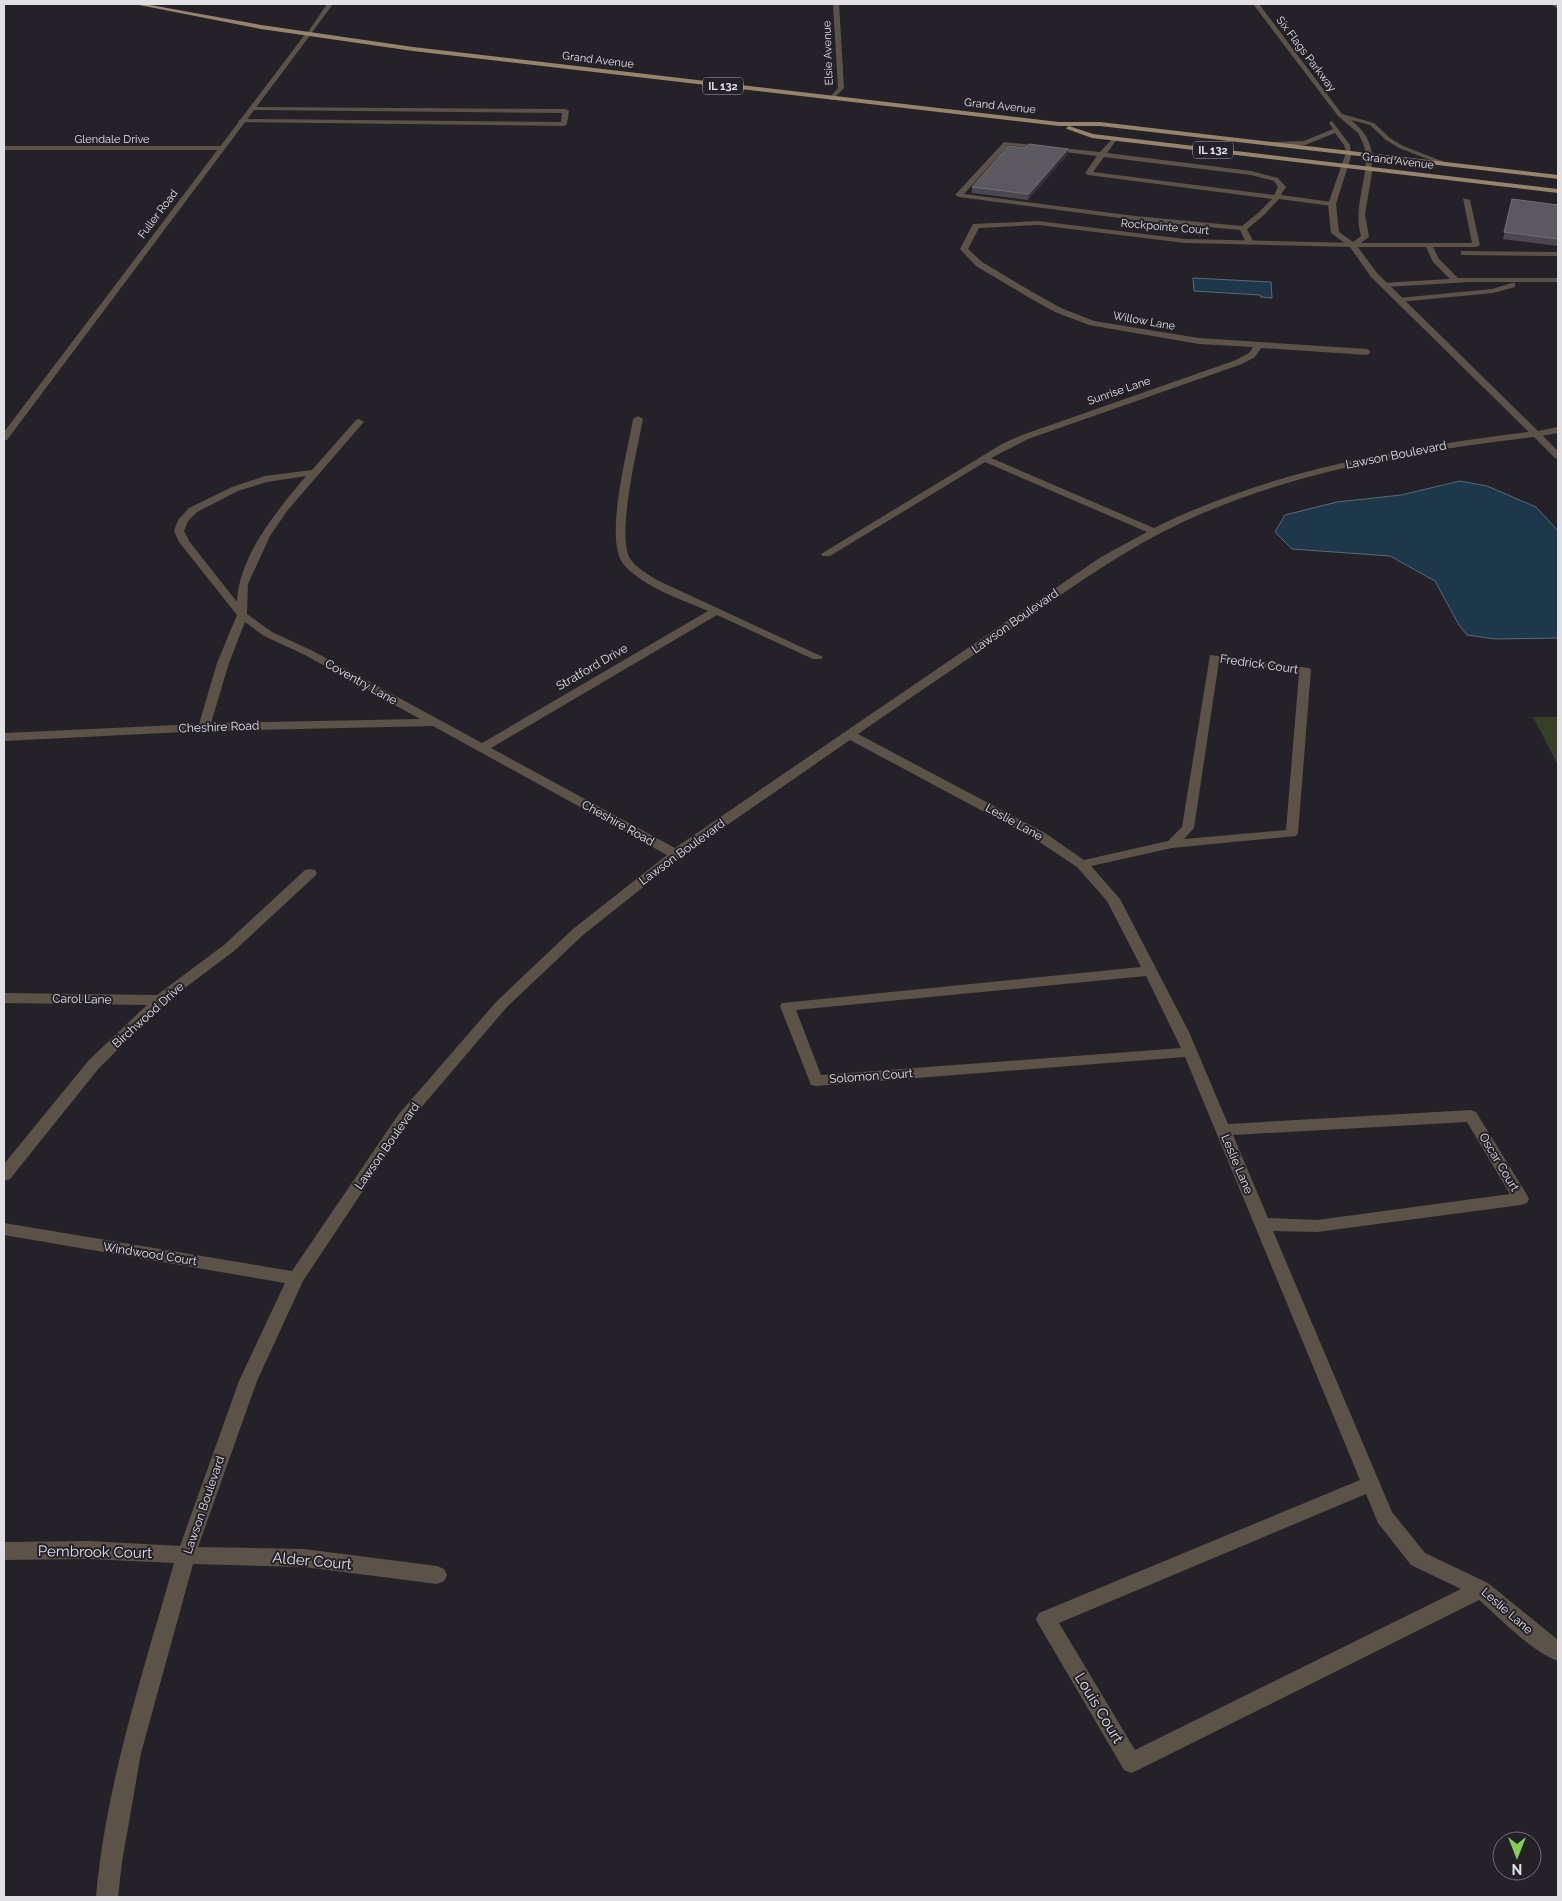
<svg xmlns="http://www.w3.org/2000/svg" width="1562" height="1901" font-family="Raleway,sans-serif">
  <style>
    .green { fill: #373f27 }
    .water { fill: #1d384b; stroke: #586a79 }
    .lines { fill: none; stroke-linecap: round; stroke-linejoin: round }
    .service { fill: #5c5348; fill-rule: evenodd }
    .minor { fill: #5c5348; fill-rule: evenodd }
    .tertiary { fill: #5c5348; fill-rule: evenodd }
    .primary { fill: #96846c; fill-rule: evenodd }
    .wall { fill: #4b474f }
    .shaded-wall { fill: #353139 }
    .building { fill: #5b585f; stroke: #706d74 }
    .labels { text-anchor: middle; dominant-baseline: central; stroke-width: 4; stroke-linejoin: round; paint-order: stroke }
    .far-street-label { font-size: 11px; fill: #e1e0e5; stroke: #242128 }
    .shield { fill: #242128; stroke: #a8a7ac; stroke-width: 1 }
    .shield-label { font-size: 11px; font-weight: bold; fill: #e1e0e5 }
    .street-label { font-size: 12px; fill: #e1e0e5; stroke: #242128 }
    .near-street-label { font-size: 15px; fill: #e1e0e5; stroke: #242128 }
  </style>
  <rect width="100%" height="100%" fill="#242128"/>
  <path class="green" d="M1533,717H1558V765Z"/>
  <path class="water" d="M1193,278L1271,282L1272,298L1261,297L1260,295L1194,291Z
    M1460,481L1487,486L1536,507L1558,531V638L1495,639L1467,635L1459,625L1435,581L1390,556L1292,549L1275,532L1285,515L1337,502L1401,495Z"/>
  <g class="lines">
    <path class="service" d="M251,107L566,109L569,111L567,124L564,126L239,122L238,121L241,119L561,122L562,113L249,110V108Z
      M1114,137L1117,139L1107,153L1251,171L1278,178L1286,187L1281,195L1332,202L1336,204L1332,206L1279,199L1263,216L1247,229L1254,243L1250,245L1246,243L1240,230L1135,220L959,197L955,195L1004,142L1100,152ZM1008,145L1097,156L1085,173L1088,175L1272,199L1258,213L1242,226L1135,216L964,194ZM1104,157L1251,175L1274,181L1278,187L1274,195L1093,172Z
      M1463,198L1470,200L1480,245L1476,247H1433L1439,259L1458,278H1558V282H1470L1384,287H1381V283L1450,279L1433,262L1426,247H1353L1349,245L1353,243H1472Z
      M1461,251L1558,252V256L1464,255H1461Z
      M1512,283H1515V287L1493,293L1399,302L1395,300L1399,298L1492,289Z
      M1558,427V433L1536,437L1531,434L1533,432Z"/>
    <path class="minor" d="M327,4H333L310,35H306Z
      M833,4H839L844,88L832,100L829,98L838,88Z
      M1253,4H1259L1342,114L1374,123L1390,138L1403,146L1447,163V165H1443L1399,148L1386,140L1370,125L1351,120C1363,130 1371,140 1372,156L1367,157L1363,143L1358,133L1338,116Z
      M1551,4H1557L1558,9Z
      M1332,121L1350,145L1351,154H1347L1344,145L1335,133L1305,145L1272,146L1269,144L1272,142L1304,141L1333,129L1329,123Z
      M4,146H221L224,148L221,150H4Z
      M1038,221L1185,239L1356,243L1357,245L1353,247L1185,243L1038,225L979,228L968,249L982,262L1034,293L1061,308L1094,321L1199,338L1367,349L1371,352L1367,355L1261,348L1255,357L1242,364L1028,439L991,458L1154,528C1273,469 1405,447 1536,431L1539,432L1558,451V459L1555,458L1534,437C1414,451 1293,471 1183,522C1125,549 1075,585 1023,621C968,659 913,696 858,734L1045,833L1084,860L1168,841L1182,827L1210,655L1309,668L1311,670L1298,833L1296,836L1172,848L1091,866L1120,899L1189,1032L1228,1124L1471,1110L1476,1112L1527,1195L1529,1199L1527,1203L1521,1205L1317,1232L1273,1231L1392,1512L1425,1553L1488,1583L1558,1640V1661C1533,1653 1500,1618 1479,1600L1138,1770L1131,1773L1124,1770L1039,1625L1036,1619L1039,1613L1360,1480L1185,1057L816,1086L811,1085L780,1006L782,1003L1141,967L1107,901L1077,867L1035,839L850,740L681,857L583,935L506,1008L408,1123L303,1281L257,1381L198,1547L304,1549L437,1566L444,1569L447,1575L444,1581L437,1584L304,1567L193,1564L141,1753L122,1862L118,1897H96C106,1783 143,1673 174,1563L89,1559L4,1560V1542L89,1541L180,1546L239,1381L285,1283L4,1235V1223L292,1271L398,1115L496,1002L573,929L667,855L433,726L204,731L4,741V733L199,724L217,663L237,615L179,542L174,531L178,520L189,508L232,487L265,476L312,470L356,420L359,419L364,422L362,424L287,511L270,536L248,584L247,614L272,632L313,651L482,743L708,611C681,599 645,588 624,565C603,541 628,451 633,419L638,416L643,419C638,447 615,538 631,560C638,569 649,575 659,581L823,657L821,659H813L717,615L491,748L675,848L1101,557L1147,532L985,462L830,556H822L821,554L1002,444L1022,435L1236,360L1249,353L1253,347L1199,344L1089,325L1055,312L1028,297L976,266L960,249L973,224ZM306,476C277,511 239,555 237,602L189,541L184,531L188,521L197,512L238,491L267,482ZM245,622L264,636L305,655L420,719L211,723L229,663ZM1219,661L1299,673L1286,830L1184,839L1194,828ZM1146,976L1181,1048L821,1075L796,1010ZM1467,1122L1510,1194L1317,1220L1268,1218L1233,1135ZM1366,1494L1378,1523L1411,1565L1461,1589L1135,1750L1059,1623Z
      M310,869L315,870L317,873L315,876L234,951L165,1003L99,1068L10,1179L4,1181V1164L89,1060L147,1005L4,1003V993L157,995L224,945L305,870Z"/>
    <path class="tertiary" d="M306,33L311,34L7,440L4,441V432Z
      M1349,151L1352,153L1336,204L1339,232L1353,242L1361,236C1353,209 1366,184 1366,156L1371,155L1372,173L1365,214L1369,237L1357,246L1377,273L1539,432V436H1533L1371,277L1350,247L1331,233L1328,204L1346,153Z"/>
    <path class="primary" d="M134,4H145L261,25L413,47L1059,122H1100L1558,175V179L1100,126H1059L413,51L261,29Z
      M1069,126L1093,134L1558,189V193L1092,138L1067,129L1066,128Z"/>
  </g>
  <path class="wall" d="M1026,148L1068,149L1067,155L1028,200L972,193V187Z
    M1512,199L1558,205V246L1503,239Z"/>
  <path class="shaded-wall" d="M1068,149L1067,155L1028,200L1029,194Z"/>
  <path class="building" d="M1029,144L1068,149L1029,194L972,187L1008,146L1026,148Z
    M1512,199L1558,205V239L1504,232Z"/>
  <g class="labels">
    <g class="far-street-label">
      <text transform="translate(828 53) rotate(-92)">Elsie Avenue</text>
      <text transform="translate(1306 54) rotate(53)">Six Flags Parkway</text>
      <text transform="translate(598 60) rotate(7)">Grand Avenue</text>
      <text transform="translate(1000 106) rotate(6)">Grand Avenue</text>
      <text x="112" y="139">Glendale Drive</text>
      <text transform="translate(1398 161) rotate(7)">Grand Avenue</text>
      <text transform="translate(158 214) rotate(-53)">Fuller Road</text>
      <text transform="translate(1165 227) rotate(5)">Rockpointe Court</text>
      <text transform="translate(1144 321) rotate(10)">Willow Lane</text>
      <text transform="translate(1119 391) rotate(-19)">Sunrise Lane</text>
    </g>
    <g class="shield">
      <rect x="703" y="77.5" width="40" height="17" rx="4"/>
      <rect x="1193" y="141.5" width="40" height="17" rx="4"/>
    </g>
    <g class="shield-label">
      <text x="723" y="86">IL 132</text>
      <text x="1213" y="150">IL 132</text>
    </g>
    <g class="street-label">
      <text transform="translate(1396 455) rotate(-11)">Lawson Boulevard</text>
      <text transform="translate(1015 621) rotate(-35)">Lawson Boulevard</text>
      <text transform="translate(1259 664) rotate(8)">Fredrick Court</text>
      <text transform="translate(592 667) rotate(-30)">Stratford Drive</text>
      <text transform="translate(361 682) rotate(29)">Coventry Lane</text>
      <text transform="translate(219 727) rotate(-2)">Cheshire Road</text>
      <text transform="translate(1014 822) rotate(29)">Leslie Lane</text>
      <text transform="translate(618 823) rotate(29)">Cheshire Road</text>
      <text transform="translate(682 852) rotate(-36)">Lawson Boulevard</text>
      <text transform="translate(82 999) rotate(1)">Carol Lane</text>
      <text transform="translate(148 1015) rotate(-42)">Birchwood Drive</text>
      <text transform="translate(871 1076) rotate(-4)">Solomon Court</text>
      <text transform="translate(387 1146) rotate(-55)">Lawson Boulevard</text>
      <text transform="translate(1499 1162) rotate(59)">Oscar Court</text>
      <text transform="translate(1237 1164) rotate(67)">Leslie Lane</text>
      <text transform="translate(150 1254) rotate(9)">Windwood Court</text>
      <text transform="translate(204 1505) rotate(-71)">Lawson Boulevard</text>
      <text transform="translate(1507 1611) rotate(41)">Leslie Lane</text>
    </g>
    <g class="near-street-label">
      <text transform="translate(95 1552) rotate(1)">Pembrook Court</text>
      <text transform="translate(312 1561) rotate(5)">Alder Court</text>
      <text transform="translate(1099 1708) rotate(59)">Louis Court</text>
    </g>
  </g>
  <rect width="1562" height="1901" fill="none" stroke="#e1e0e5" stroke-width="10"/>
  <g transform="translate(1517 1856) rotate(180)"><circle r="24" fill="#242128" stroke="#706d74"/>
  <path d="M0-4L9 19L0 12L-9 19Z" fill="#82d04f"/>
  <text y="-8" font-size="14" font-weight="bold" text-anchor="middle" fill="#e1e0e5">N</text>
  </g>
</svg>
